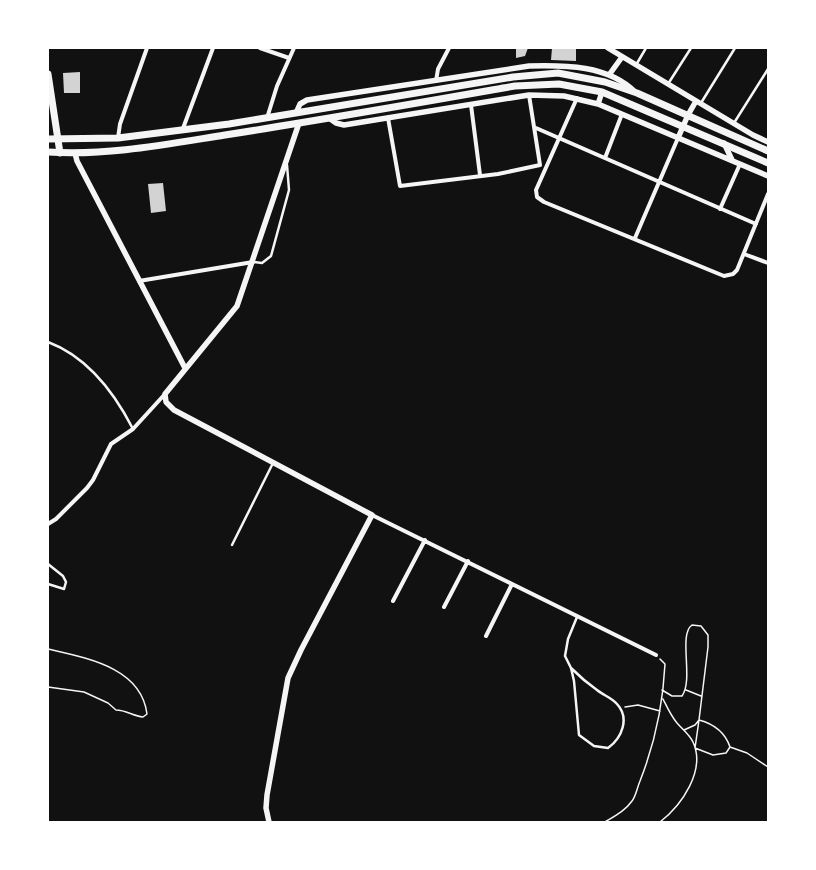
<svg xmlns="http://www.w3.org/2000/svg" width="816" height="870" font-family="Commissioner,sans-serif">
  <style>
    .building { fill: #d3d3d3 }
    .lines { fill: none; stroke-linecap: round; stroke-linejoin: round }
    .path { stroke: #f5f5f5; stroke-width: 1.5 }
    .service { stroke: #f5f5f5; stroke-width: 2.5 }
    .minor { stroke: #f5f5f5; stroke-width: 4 }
    .tertiary { stroke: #f5f5f5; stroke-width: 5.5 }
    .secondary { stroke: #f5f5f5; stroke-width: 7 }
    .primary { stroke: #f5f5f5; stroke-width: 7 }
  </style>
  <rect width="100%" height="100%" fill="#111"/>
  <path class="building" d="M516,48H528L525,56L516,58Z
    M552,48L576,49V61L551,60Z
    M80,72V93H64L63,73Z
    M163,183L166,211L151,213L148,184Z"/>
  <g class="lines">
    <path class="path" d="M48,649C86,658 141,667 147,714L143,717C133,716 126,710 116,710L108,703L84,692L48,687
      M662,690L672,696H682C694,679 678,635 692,625L701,626L708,635V647L699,720L695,725L684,730
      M686,690L701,696
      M625,707L638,705L660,711
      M699,720C714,724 725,732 730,747L726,753L713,755L695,748Z
      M730,747L747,753L768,767
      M605,822C615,816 625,811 632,801C636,796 637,788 640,781C655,743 663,705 665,664L660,659
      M660,822C682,805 706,770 693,742C689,734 682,729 677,723C671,716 667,707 663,699"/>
    <path class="service" d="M636,65L646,48
      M668,84L691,48
      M701,103L735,48
      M734,123L768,69
      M253,262L262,263L271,256L289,190L287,165
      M48,342C88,357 114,392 133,429
      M232,545L273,463
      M48,564L63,576L66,582L64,589L48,584
      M571,668C579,676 587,683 597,690C603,695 612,698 617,704C630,718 622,738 608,748L594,746L579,735L574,681L571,668L565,656L568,639L577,617"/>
    <path class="minor" d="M260,48L289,58
      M436,81L438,69L449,48
      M577,98L536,190L537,197L544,202L724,276L733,274L737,270L768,194
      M471,105L480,175
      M267,118L277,86L294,48
      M388,118L400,186L498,174L540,165L529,95
      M536,128L756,224
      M182,131L213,48
      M118,138L120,124L147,48
      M605,158L622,114
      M720,209L740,164
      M635,238L678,138
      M744,254L768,263
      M139,281L253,262
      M372,515L656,655
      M48,524L56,519L87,488L93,480L111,444L133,429L165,394
      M393,601L425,540
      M444,607L468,561
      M486,636L512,584"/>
    <path class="tertiary" d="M608,48L753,135L768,142
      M609,75L622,57
      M598,104L602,92
      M296,113L300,104L307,100L529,66C565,65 608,65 635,92
      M329,118L336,123L344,125L529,95L564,96L598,104L768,176
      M678,138L688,115L696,101
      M724,143L732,160
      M75,153L77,161L185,368
      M269,822L266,808L267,795L288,678L301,650L372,515L174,410L166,402L165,394L237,306L299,123"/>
    <path class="secondary" d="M48,74L60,153"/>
    <path class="primary" d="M48,139L118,138L229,124L513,77L558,73L605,82L637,93L768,151
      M48,152C107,156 168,144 225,135C322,120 418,103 515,86L559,84L602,92L768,163"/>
  </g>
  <rect width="816" height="870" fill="none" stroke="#ffffff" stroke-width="98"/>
</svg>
